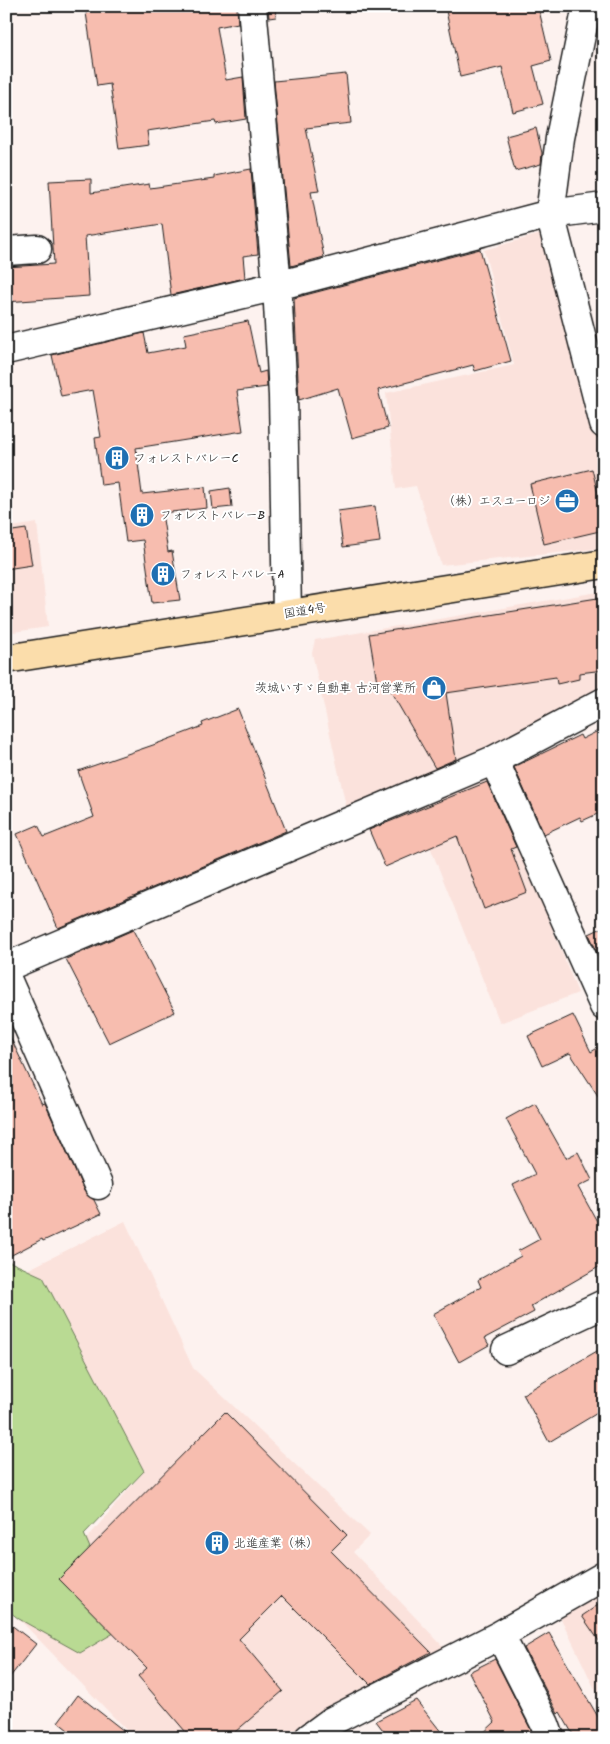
<svg xmlns="http://www.w3.org/2000/svg" width="610" height="1744" font-family="Kalam,'Klee One',sans-serif">
  <style>
    .built { fill: #fbe2dc }
    .green { fill: #b9da93; stroke: #6a7b58 }
    .building { fill: #f7bdaf; stroke: #1c1c1c }
    .lines { fill: none; stroke-linecap: round; stroke-linejoin: round }
    .minor-casing { stroke: #1c1c1c; stroke-width: 31 }
    .trunk-casing { stroke: #1c1c1c; stroke-width: 31 }
    .minor { stroke: #fff; stroke-width: 28 }
    .trunk { stroke: #fbddab; stroke-width: 28 }
    .labels { text-anchor: middle; dominant-baseline: central; stroke-width: 4; stroke-linejoin: round; paint-order: stroke }
    .poi-label { font-size: 12px; fill: #1c1c1c; stroke: #fff; text-anchor: start }
    .street-label { font-size: 12px; fill: #1c1c1c; stroke: #fff }
  </style>
  <rect width="100%" height="100%" fill="#fdf2ef"/>
  <filter id="ink" filterUnits="userSpaceOnUse"><feTurbulence type="fractalNoise" baseFrequency=".02" numOctaves="2"/><feDisplacementMap in="SourceGraphic" scale="10" xChannelSelector="R" yChannelSelector="G"/><feConvolveMatrix kernelMatrix="1 2 1 2 8 2 1 2 1" color-interpolation-filters="sRGB"/></filter>
  <g filter="url(#ink)">
    <path class="built" d="M544,233L604,461V548L441,565L416,486L396,489L386,393L514,365L484,250Z
      M37,523L48,627L6,633V528Z
      M604,591V700L348,815L312,653L315,640Z
      M487,765L578,993L500,1023L410,796Z
      M125,1221L193,1368L370,1535L353,1552L454,1658L309,1738H134L19,1619L144,1471L27,1270Z
      M604,1576V1708L554,1604Z"/>
    <path class="green" d="M6,1260L43,1277L144,1471L84,1534L124,1627L80,1653L19,1619L6,1609Z"/>
    <path class="building" d="M85,6H237L238,23L217,27L226,80L243,77L246,119L216,124L215,121L147,131L149,145L119,149L110,84L97,86Z
      M268,6H275L276,17L269,18Z
      M445,6H538L551,61L533,66L543,104L513,112L502,67L460,77Z
      M346,74L351,123L306,128L319,191L311,192L324,257L291,266L274,81Z
      M536,128L542,153L541,164L515,171L506,136Z
      M251,169L258,254L243,256L245,278L171,295L162,224L85,236L89,296L6,302V267L54,264L49,181L91,179V193L149,184L150,188L214,179V176Z
      M480,249L511,361L475,371L473,365L378,390L388,428L352,438L338,388L299,400L294,298Z
      M248,321L259,373L266,371L267,387L237,391L243,431L136,448L142,494L205,487L207,508L162,513L168,552L172,551L180,600L152,603L143,540L126,542L118,483L101,485L95,438L101,437L93,390L61,396L52,355L144,333L148,353L186,346L184,334Z
      M592,469L604,518V530L544,544L530,484Z
      M230,488L232,507L213,509L211,491Z
      M375,506L380,542L343,547L338,511Z
      M26,529L32,565L6,569V532Z
      M604,597V670L579,673V679L557,684L556,677L446,693L456,759L435,768L391,692L377,682L369,634Z
      M238,709L286,831L58,928L17,834L38,825L44,837L94,817L78,771L156,744L203,726L202,723Z
      M604,728V811L582,821L580,817L544,834L514,767L580,735L582,739Z
      M487,782L516,847L511,849L527,892L484,909L457,836L385,867L369,830Z
      M604,927V967L589,934Z
      M133,930L175,1012L109,1043L66,959Z
      M573,1015L591,1052L604,1044V1105L570,1053L542,1066L528,1036Z
      M6,1028L42,1104L45,1103L84,1191L94,1200L101,1214L43,1241L42,1239L6,1258Z
      M535,1103L566,1158L578,1152L592,1180L578,1187L604,1234V1264L531,1306L534,1312L485,1338L489,1345L459,1362L433,1314L481,1287L478,1280L521,1256L518,1251L540,1239L513,1185L535,1174L506,1119Z
      M604,1347V1409L549,1442L523,1394Z
      M225,1412L347,1535L331,1551L431,1652L370,1684L282,1596L239,1639L283,1691L228,1738H191L138,1676L147,1668L59,1579Z
      M604,1601V1648L582,1616Z
      M6,1621L36,1644L6,1682Z
      M549,1633L604,1727V1738H575L560,1712L558,1714L524,1648Z
      M495,1659L531,1730L533,1736L530,1738H478L495,1722L469,1672Z
      M78,1695L133,1738H78L58,1722Z
      M416,1700L446,1738H389L376,1721Z"/>
    <g class="lines">
      <defs>
        <path id="minor" d="M252,6L277,286L283,396L287,614
          M587,6L560,138L550,214L604,424
          M6,251L37,249
          M6,350L277,286L550,214L604,207
          M494,760L604,1006
          M6,967L494,760L604,702
          M6,977L98,1185
          M506,1350L604,1304
          M500,1635L545,1724L550,1738
          M309,1738L332,1721L500,1635L604,1576"/>
        <path id="trunk" d="M6,659L604,564"/>
      </defs>
      <use href="#minor" class="minor-casing"/>
      <use href="#trunk" class="trunk-casing"/>
      <use href="#minor" class="minor"/>
      <use href="#trunk" class="trunk"/>
    </g>
  </g>
  <defs>
    <symbol id="building-disc" viewBox="-11 -11 22 22"><circle r="9.5" fill="#1f6fb2" stroke="#fff"/><path d="M-4-6H4V6H1V3H-1V6H-4ZM-2.5-4.3h1.7v1.8h-1.7ZM.8-4.3h1.7v1.8H.8ZM-2.5-1h1.7V.8h-1.7ZM.8-1h1.7V.8H.8Z" fill="#fff"/></symbol>
    <symbol id="office-disc" viewBox="-11 -11 22 22"><circle r="9.5" fill="#1f6fb2" stroke="#fff"/><path d="M-6-3h4V-5.5h4V-3h4V5H-6ZM-1-4.5V-3h2v-1.5ZM-6 0V1H6V0Z" fill="#fff"/></symbol>
    <symbol id="shop-disc" viewBox="-11 -11 22 22"><circle r="9.5" fill="#1f6fb2" stroke="#fff"/><path d="M-5-2.5h2.3a2.7 3.5 0 0 1 5.4 0H5L5.5 6h-11ZM-1.5-2.5h3a1.5 2.3 0 0 0-3 0Z" fill="#fff"/></symbol>
  </defs>
  <g fill-rule="evenodd">
    <use href="#building-disc" x="103" y="444" width="28" height="28"/>
    <use href="#office-disc" x="553" y="487" width="28" height="28"/>
    <use href="#building-disc" x="128" y="501" width="28" height="28"/>
    <use href="#building-disc" x="149" y="560" width="28" height="28"/>
    <use href="#shop-disc" x="420" y="674" width="28" height="28"/>
    <use href="#building-disc" x="203" y="1529" width="28" height="28"/>
  </g>
  <g class="labels">
    <g class="poi-label">
      <text x="134" y="458">フォレストバレーC</text>
      <text x="550" y="501" text-anchor="end">（株）エスユーロジ</text>
      <text x="160" y="515">フォレストバレーB</text>
      <text x="180" y="574">フォレストバレーA</text>
      <text x="416" y="688" text-anchor="end">茨城いすゞ自動車 古河営業所</text>
      <text x="234" y="1543">北進産業（株）</text>
    </g>
    <g class="street-label">
      <text transform="translate(305 611) rotate(-9)">国道4号</text>
    </g>
  </g>
  <rect width="610" height="1744" fill="none" stroke="#fff" stroke-width="25"/>
  <rect x="12" y="12" width="585" height="1719" fill="none" stroke="#1c1c1c" stroke-width="2" filter="url(#ink)"/>
</svg>
